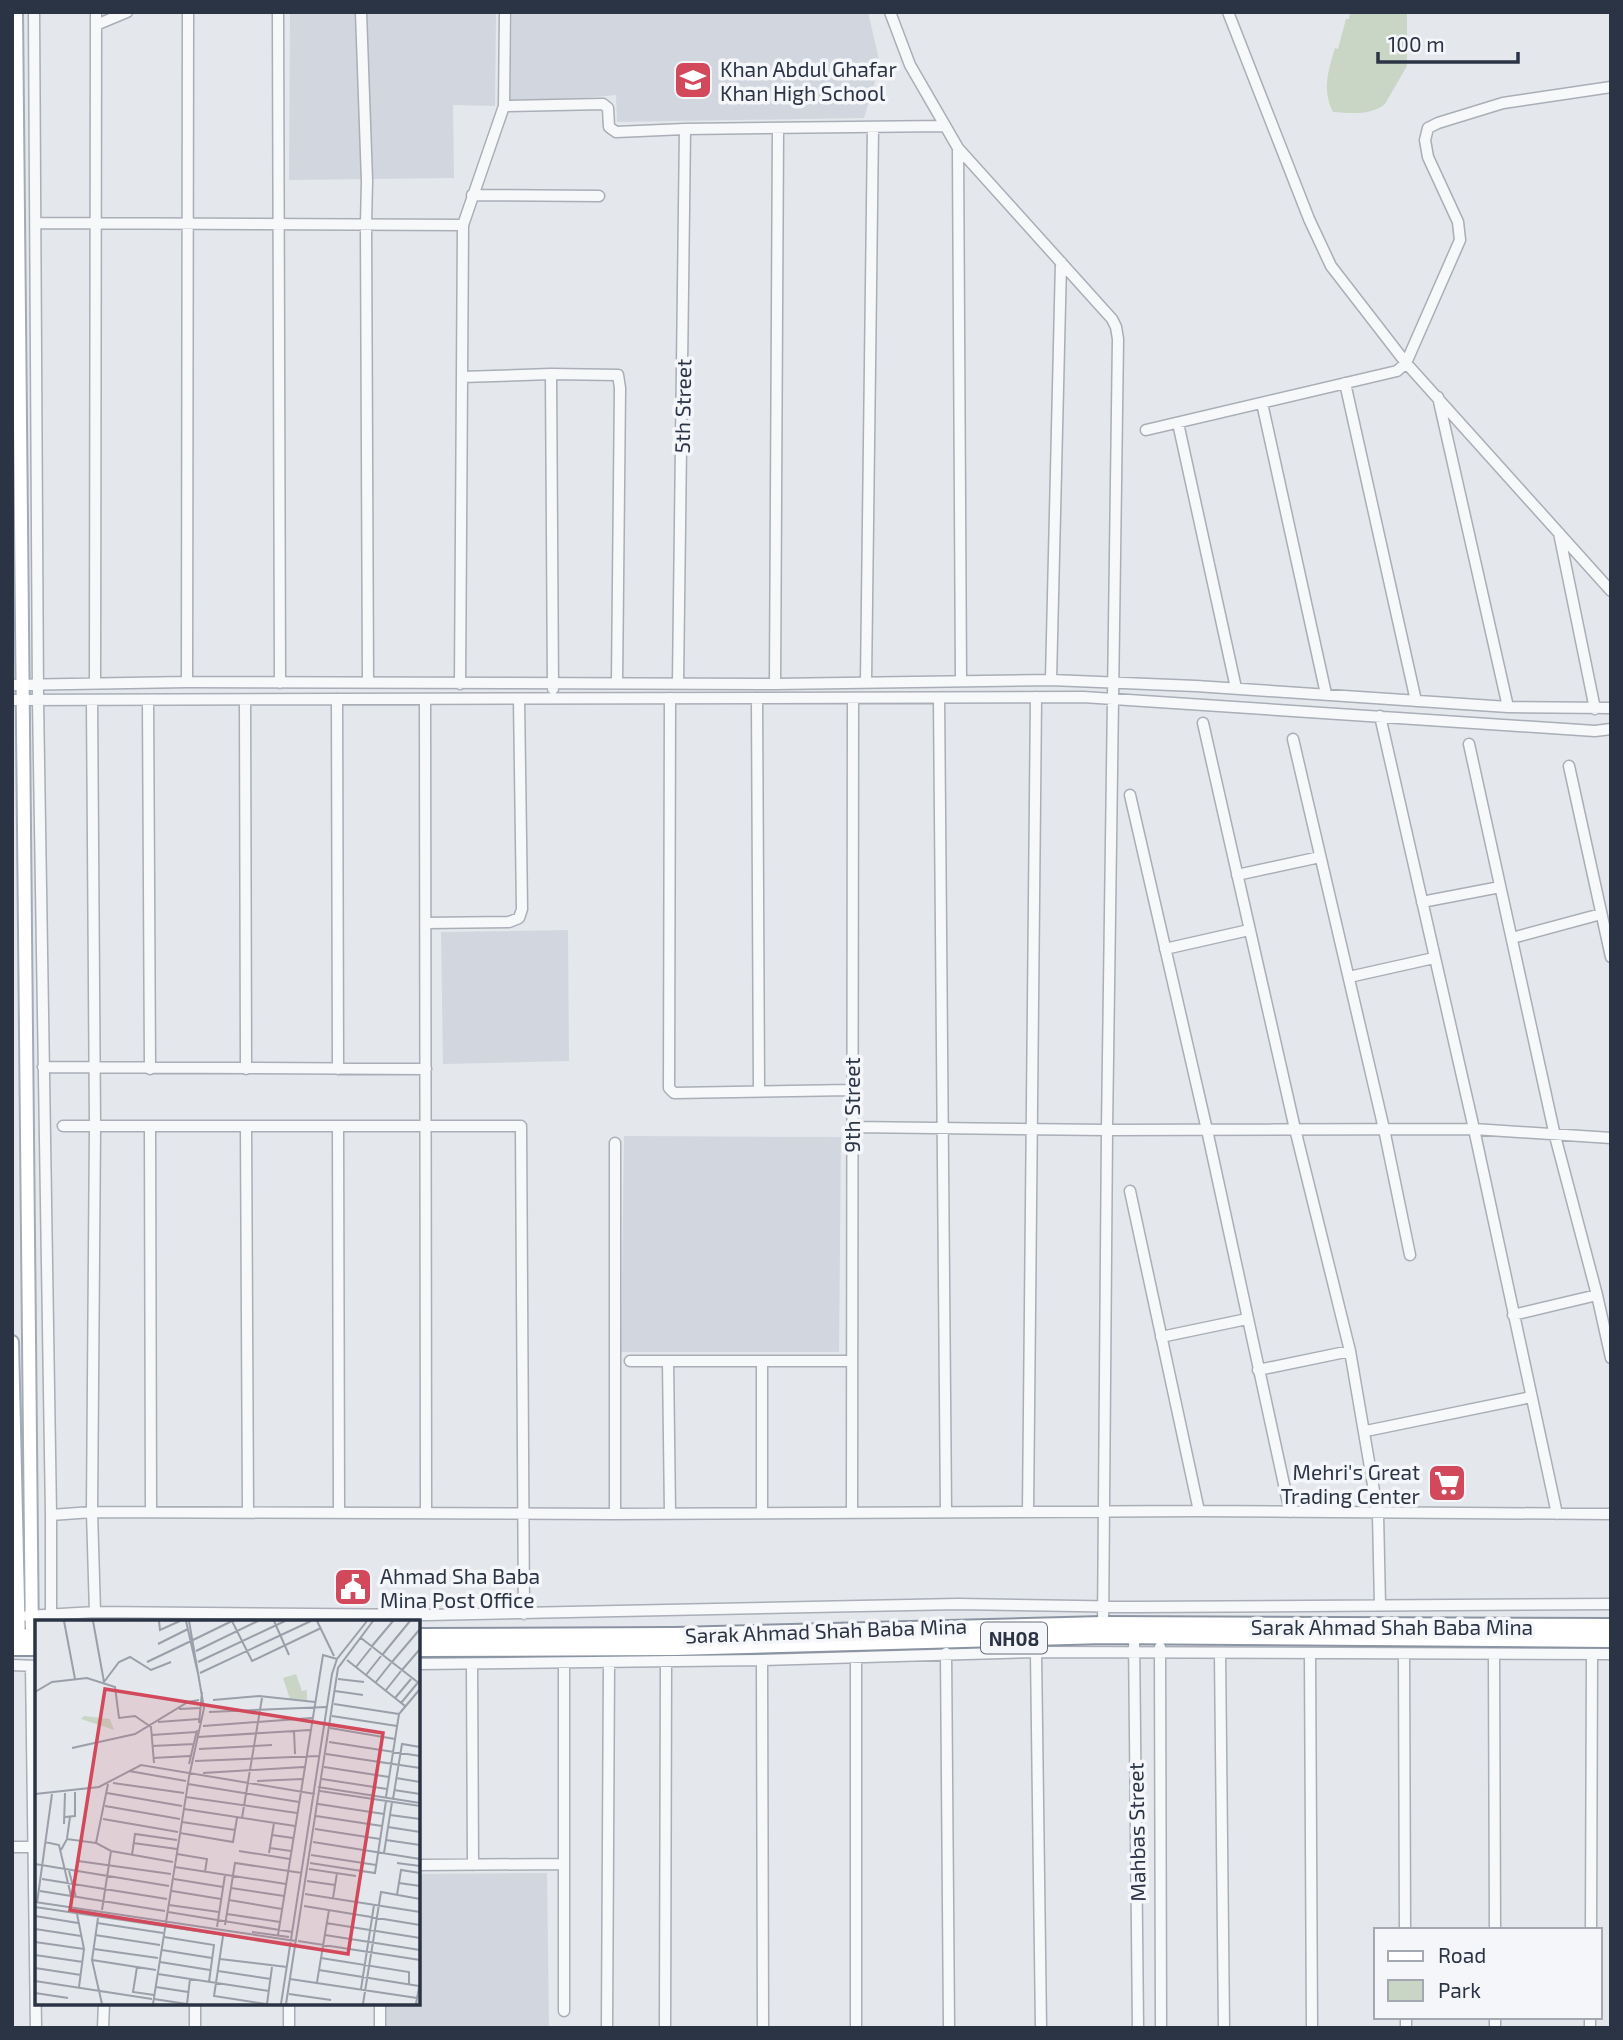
<svg xmlns="http://www.w3.org/2000/svg" width="1623" height="2040" font-family="'Exo 2',sans-serif">
  <style>
    .built { fill: #d2d6de }
    .green { fill: #c9d6c5 }
    .lines { fill: none; stroke-linecap: round; stroke-linejoin: round }
    .minor-casing { stroke: #a9aeb7; stroke-width: 13 }
    .major-casing { stroke: #a3abb8; stroke-width: 16 }
    .highway-casing { stroke: #8b94a3; stroke-width: 18 }
    .minor { stroke: #f7f8fa; stroke-width: 10 }
    .major { stroke: #fff; stroke-width: 12 }
    .highway { stroke: #fff; stroke-width: 14 }
    .labels { text-anchor: middle; dominant-baseline: central; stroke-width: 7; stroke-linejoin: round; paint-order: stroke }
    .shield { fill: #f4f6f9; stroke: #676e7b; stroke-width: 2 }
    .shield-label { font-size: 19px; font-weight: bold; fill: #2b3445 }
    .poi-label { font-size: 21px; fill: #2b3445; stroke: #f4f6f9; text-anchor: start }
    .street-label { font-size: 21px; fill: #2b3445; stroke: #f4f6f9 }
    .inset-road { fill: none; stroke: #9a9fa9; stroke-width: 2 }
    .view { fill: #d1495b; fill-opacity: 0.15; stroke: #d1495b; stroke-width: 3.5 }
    .inset-edge { fill: none; stroke: #2b3445; stroke-width: 3.5 }
  </style>
  <rect width="100%" height="100%" fill="#e4e7ec"/>
  <path class="built" d="M290,12H496L495,106L453,105L454,178L289,180Z
    M512,12H868L880,64L864,118L617,122L616,95L510,105Z
    M568,930L569,1061L443,1064L441,932Z
    M624,1136L841,1137L839,1352H621Z
    M547,1873L549,2028H385V2003H418V1874Z"/>
  <path class="green" d="M1350,12H1407V66L1385,104C1371,116 1350,113 1333,112C1322,90 1328,71 1335,48L1338,49L1346,19H1349Z"/>
  <g class="lines">
    <defs>
      <path id="minor" d="M34,12L38,700L51,1515V1615
        M278,12L280,683
        M361,12L367,181L366,224L368,683
        M890,12L910,65L958,148L1112,319L1116,327L1118,339L1107,1130L1103,1629
        M1228,12L1309,219L1331,266L1406,363L1611,591
        M96,25L127,12
        M504,106L505,12
        M958,148L961,681
        M472,195L599,196
        M37,223L463,225
        M551,374L553,689
        M462,377L551,374L618,375L620,388L617,682
        M1345,383L1416,701
        M1438,397L1508,707
        M1262,403L1326,694
        M1178,423L1236,688
        M1146,430L1397,371L1406,363L1460,240L1458,222L1428,157L1425,140L1428,128L1438,123L1503,103L1611,87
        M1559,533L1595,709
        M1051,680L1061,262
        M866,681L873,127
        M187,682L188,12
        M95,683L96,12
        M678,683L685,129
        M460,684L463,225L504,106L603,104L608,108L609,127L616,132L685,129L945,126
        M775,684L778,128
        M12,685L187,682L775,684L1051,680L1196,686L1508,707L1611,708
        M670,698L669,1088L674,1093L851,1090
        M757,698L759,1091
        M939,698L946,1512
        M337,699L338,1069
        M425,699L426,1512
        M12,700L1083,697L1595,731L1611,729
        M92,700L95,1126L92,1512L95,1612
        M148,700L150,1069
        M245,700L246,1069
        M1380,716L1474,1129L1557,1514
        M1203,723L1295,1129L1350,1351L1378,1514L1380,1605
        M1293,739L1384,1129L1410,1255
        M1469,744L1555,1136L1597,1295L1611,1358
        M1569,766L1611,957
        M1130,795L1207,1130L1290,1512
        M1237,875L1320,857
        M1422,902L1500,887
        M426,923L509,922L519,918L522,909L519,699
        M1512,938L1601,914
        M1165,949L1249,930
        M1349,977L1434,958
        M43,1067L426,1069
        M63,1126H521L524,1614
        M150,1126L151,1512
        M246,1127L248,1512
        M338,1127L339,1512
        M851,1127L1107,1130L1474,1129L1611,1138
        M1130,1191L1199,1511
        M1513,1315L1597,1295
        M1161,1337L1247,1319
        M630,1361H851
        M668,1361L670,1513
        M762,1361V1512
        M1258,1370L1350,1351
        M1366,1431L1531,1397
        M852,1512L853,698
        M1028,1512L1036,697
        M615,1514V1143
        M51,1515L92,1512L615,1514L1199,1511L1611,1514
        M27,1616L95,1612L427,1615L958,1604L1138,1607L1611,1604
        M1134,1636L1138,2028
        M1160,1647L1161,2028
        M1036,1652L1041,2028
        M946,1653L949,2028
        M1220,1654L1224,2028
        M1310,1654L1312,2028
        M1404,1654L1405,1930
        M1494,1655L1495,1930
        M856,1658V2028
        M762,1660L763,2028
        M418,1664L762,1660L1036,1652L1611,1654
        M472,1664L473,1865
        M12,1665L36,1666
        M31,1666L36,2028
        M12,1847H37
        M418,1865L564,1864
        M1591,1930L1592,1654
        M195,2003V2028
        M380,2003V2028
        M564,2011V1663
        M1406,2017V2028
        M1495,2017V2028
        M103,2028L104,2003
        M289,2028V2003
        M607,2028L609,1662
        M665,2028L666,1661
        M1590,2028V2017"/>
      <path id="major" d="M16,12L32,1645
        M12,1342L19,1646"/>
      <path id="highway" d="M418,1636L675,1635L1103,1624L1611,1626
        M12,1637L37,1636
        M12,1648H37
        M418,1649L675,1648L1104,1636L1611,1640"/>
    </defs>
    <use href="#minor" class="minor-casing"/>
    <use href="#major" class="major-casing"/>
    <use href="#highway" class="highway-casing"/>
    <use href="#minor" class="minor"/>
    <use href="#major" class="major"/>
    <use href="#highway" class="highway"/>
  </g>
  <defs>
    <symbol id="school-square" viewBox="-11 -11 22 22"><rect x="-9" y="-9" width="18" height="18" rx="4" fill="#d1495b" stroke="#f4f6f9"/><path d="M0-5L7-2L0 1L-7-2ZM-4 1L0 2.5L4 1V4Q0 6-4 4Z" fill="#fff"/></symbol>
    <symbol id="supermarket-square" viewBox="-11 -11 22 22"><rect x="-9" y="-9" width="18" height="18" rx="4" fill="#d1495b" stroke="#f4f6f9"/><path d="M-6-5.5h2.5l.6 2H6L4.5 2H-2.5L-4.4-4H-6ZM-1.5 3.2a1.3 1.3 0 1 0 .1 0ZM3 3.2a1.3 1.3 0 1 0 .1 0Z" fill="#fff"/></symbol>
    <symbol id="civic-square" viewBox="-11 -11 22 22"><rect x="-9" y="-9" width="18" height="18" rx="4" fill="#d1495b" stroke="#f4f6f9"/><path d="M-.6-6.5H3V-4.5H.6V-3L4-1V1h2V6H-6V1h2V-1L-.6-3ZM-1.2 2.5V6h2.4V2.5Z" fill="#fff"/></symbol>
  </defs>
  <g fill-rule="evenodd">
    <use href="#school-square" x="671" y="58" width="44" height="44"/>
    <use href="#supermarket-square" x="1425" y="1461" width="44" height="44"/>
    <use href="#civic-square" x="331" y="1565" width="44" height="44"/>
  </g>
  <g class="labels">
    <rect class="shield" x="981" y="1622.5" width="66" height="31" rx="5"/>
    <g class="shield-label">
      <text x="1014" y="1638">NH08</text>
    </g>
    <g class="poi-label">
      <text x="720" y="68">Khan Abdul Ghafar<tspan x="720" dy="24">Khan High School</tspan></text>
      <text x="1420" y="1471" text-anchor="end">Mehri's Great<tspan x="1420" dy="24">Trading Center</tspan></text>
      <text x="380" y="1575">Ahmad Sha Baba<tspan x="380" dy="24">Mina Post Office</tspan></text>
    </g>
    <g class="street-label">
      <text transform="translate(682 406) rotate(-89)">5th Street</text>
      <text transform="translate(851 1105) rotate(-90)">9th Street</text>
      <text x="1392" y="1626">Sarak Ahmad Shah Baba Mina</text>
      <text transform="translate(826 1630) rotate(-2)">Sarak Ahmad Shah Baba Mina</text>
      <text transform="translate(1136 1832) rotate(-91)">Mahbas Street</text>
    </g>
  </g>
  <g transform="translate(35 1620)">
    <rect width="385" height="385" fill="#e4e7ec"/>
    <path d="M261,54L267,71L272,70V80L255,79L248,58ZM49,96L75,99L79,110L46,99Z" fill="#c9d6c5"/>
    <path class="inset-road" d="M29,1L40,59M58,1L69,62M124,1L125,10L145,1M151,1L164,58M197,1L217,41L286,8M239,1L254,35M282,1L299,36M326,18L385,64M158,20L197,1M123,24L153,9M337,26L358,1M161,31L223,1M348,34L375,1M312,40L370,86M112,42L156,21M163,42L250,1M357,42L385,9M321,47L336,28M367,50L385,29M165,53L276,1M331,55L346,36M303,59L329,62M69,62L84,42L95,37L116,50L136,42M341,62L356,43M351,70L366,51M300,71L328,75M0,72L17,62L52,58L80,67L84,98L100,96L116,107L119,143M360,78L376,59M178,80L224,76L280,82M366,83L385,60M299,84L364,94M144,89L166,88M174,92L291,87M297,96L362,106M123,102L164,99M164,103L167,72M168,106L277,98M295,108L360,119M259,111L260,134M117,115L161,112M163,117L275,110M294,122L385,136M117,126L159,124M37,128L100,114L153,82L164,80M164,129L237,125M291,134L385,148M118,138L155,136M160,141L284,136M154,144L162,110M289,147L354,157M94,151L151,161M168,153L269,147M361,158L385,162M287,159L352,169M222,161L267,159M78,163L149,173M73,164L61,223L76,231L138,242M153,164L264,182M283,167L385,183M359,170L385,174M285,171L385,186M72,173L147,186M0,174L64,167L106,145L280,174M151,177L262,193M351,177L364,94L385,69M358,179L367,124L385,127M283,184L349,194M70,186L145,199M149,189L260,206M355,195L385,199M281,196L347,206M30,197L40,196V172M207,198L227,78M68,199L143,212M147,202L200,210M29,204L30,173M353,207L385,212M280,209L345,219M145,213L198,222L202,198M237,215L258,218M32,218L35,197M351,220L385,225M10,222L24,225L36,276M278,222L385,239M98,223L142,229M235,228L256,231M26,230L32,219L61,223M204,231L255,239M234,233L239,203M349,233L357,182M142,234L172,239L170,252M97,235L100,214L142,220M276,235L341,245M43,241L136,254M275,243L340,253L351,181M362,243L385,246M0,244L134,266M140,247L251,264M274,249L321,256M34,251L41,277M7,259L132,279M139,259L188,267M272,261L300,265M364,263L385,266M196,268L249,276M5,271L130,291M137,271L186,279M270,274L385,292M362,275L366,250L385,253M298,278L302,253M194,280L247,289M0,282L261,321M2,283L17,174M134,285L184,292M269,286L385,305M0,287L256,325M67,290L76,231M133,292L257,312M42,294L49,329L44,367M192,294L245,302M0,296L43,303M63,298L57,340L67,384M62,303L128,313M291,303L385,318M190,305L200,243L267,253M182,307L190,255M0,309L46,316M217,312L254,317M60,315L125,325M243,315L288,35L302,39M290,315L385,330M188,316L179,376L231,384M129,317L179,325L174,362M263,321L385,340M0,322L49,329M59,329L123,338M127,330L177,338M0,335L48,342M286,338L374,352V364M185,339L252,347M57,340L121,350M125,342L175,350M102,347L98,372L119,375M0,348L46,355M284,350L384,366M183,351L236,359M123,354L234,371M255,359L382,378M0,361L117,379M282,362L294,290M121,367L153,372M326,369L339,285M0,373L33,378M254,374L296,380M119,379L152,384L155,359M118,384L154,157L169,88L154,1M232,384L237,347M246,384L297,54L302,39L332,1M251,384L303,48L338,1M328,384L346,272L385,279M381,384L385,362"/>
    <path class="view" d="M70,69L348,113L313,334L35,290Z"/>
    <rect width="385" height="385" class="inset-edge"/>
  </g>
  <rect width="1623" height="2040" fill="none" stroke="#2b3445" stroke-width="28"/>
  <rect x="1374" y="1928" width="228" height="91" fill="#f4f6f9" stroke="#a4a8b1" stroke-width="2"/>
  <rect x="1388" y="1951" width="35" height="10" fill="#ffffff" stroke="#a4a8b1" stroke-width="2"/>
  <text x="1438" y="1963" font-size="21" fill="#2b3445">Road</text>
  <rect x="1388" y="1980" width="35" height="21" fill="#c9d6c5" stroke="#a4a8b1" stroke-width="2"/>
  <text x="1438" y="1998" font-size="21" fill="#2b3445">Park</text>
  <path d="M1378 52v10h140v-10" fill="none" stroke="#2b3445" stroke-width="3.5"/>
  <text x="1388" y="52" font-size="21" fill="#2b3445" stroke="#f4f6f9" stroke-width="5" paint-order="stroke">100 m</text>
</svg>
